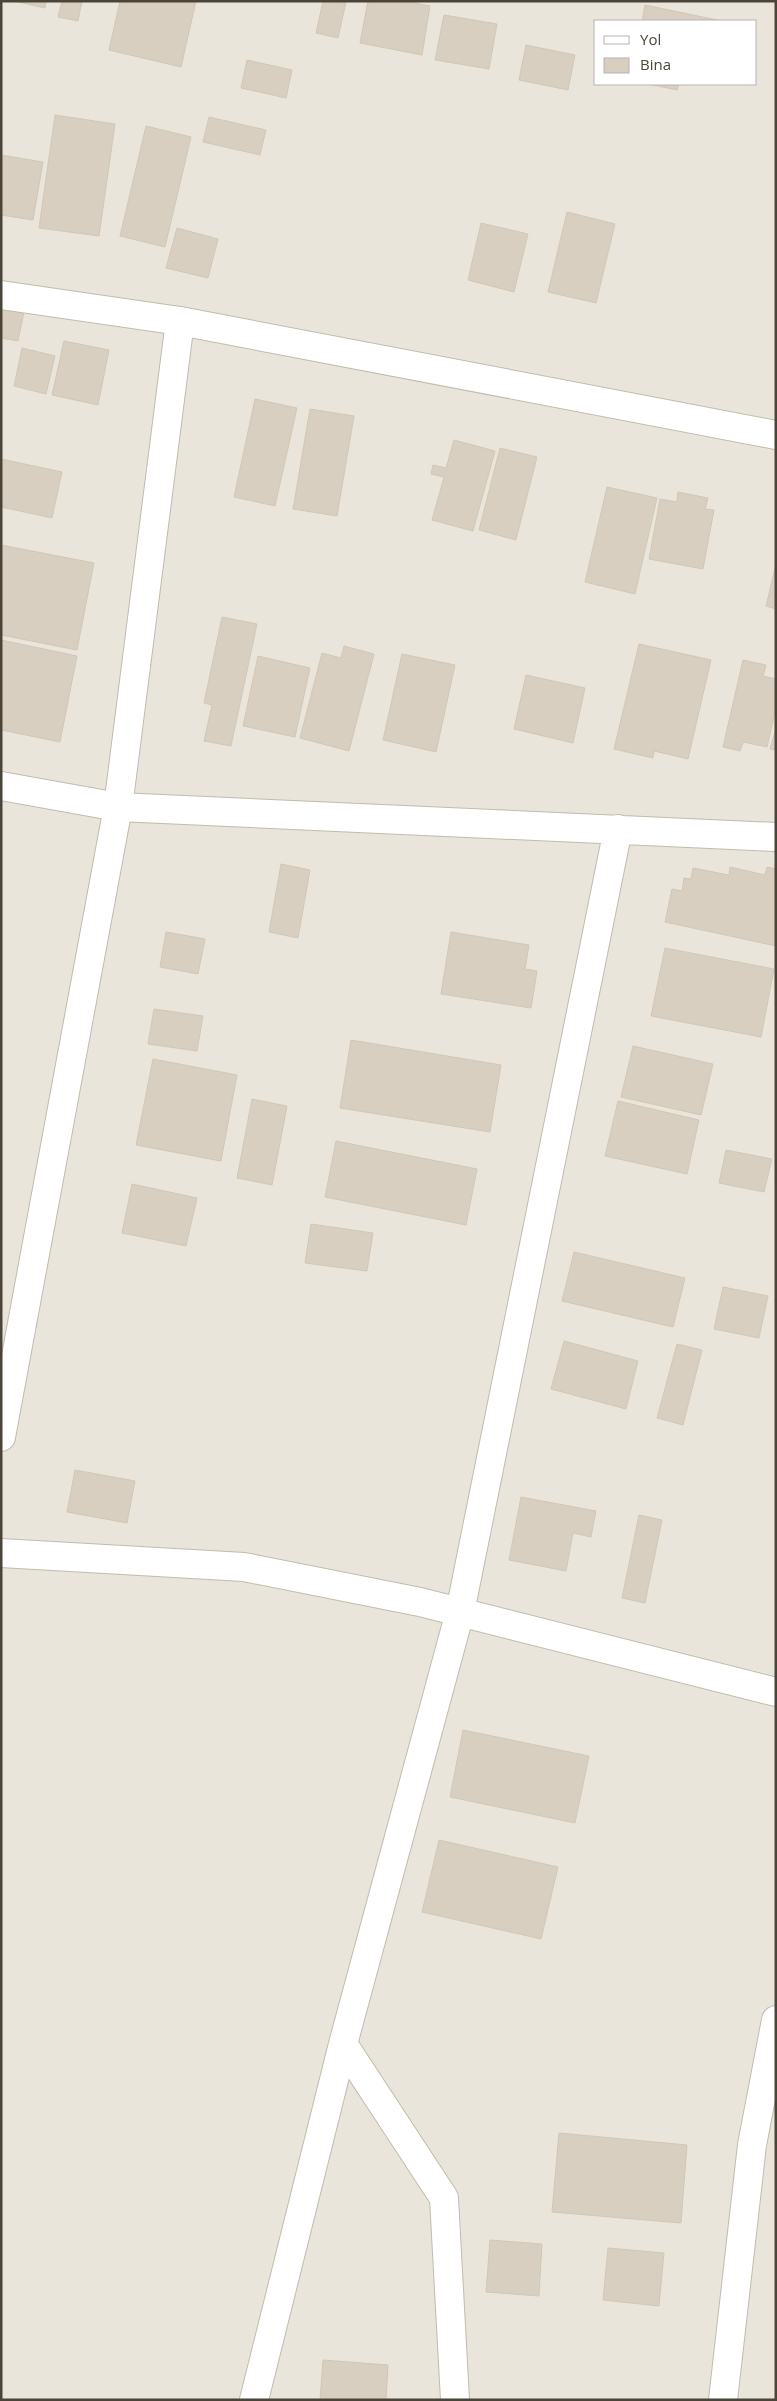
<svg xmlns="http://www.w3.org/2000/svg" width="777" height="2401" font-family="'Open Sans',sans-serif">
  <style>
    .residential { fill: #eae5da; fill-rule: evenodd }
    .building { fill: #d8cfc1; stroke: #d3c7b4 }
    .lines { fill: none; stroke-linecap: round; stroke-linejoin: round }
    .minor-casing { stroke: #c2bbae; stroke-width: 30 }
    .minor { stroke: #fff; stroke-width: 28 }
  </style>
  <rect width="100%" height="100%" fill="#f6f3ec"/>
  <path class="residential" d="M1,1H776V2400H1ZM596,21H756V84H596Z"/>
  <path class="building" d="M14,1H46L45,8Z
    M62,1H82L78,21L58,17Z
    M120,1H196L181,67L109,50Z
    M323,1L346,2L338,38L316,33Z
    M368,1H404L430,6L422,55L360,43Z
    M645,5L722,21H642Z
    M444,15L497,24L489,69L435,60Z
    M526,45L575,55L568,90L519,80Z
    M247,60L292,70L286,98L241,88Z
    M648,84H679L677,90Z
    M55,115L115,124L99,236L39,228Z
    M209,117L266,130L260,155L203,142Z
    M146,126L191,137L165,247L120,236Z
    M1,155L43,162L33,220L1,215Z
    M567,212L615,224L596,303L548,292Z
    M481,223L528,234L514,292L468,280Z
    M177,228L218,239L208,278L166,268Z
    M26,302L18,341L1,338V305Z
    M64,341L109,350L98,405L52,395Z
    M22,348L55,356L46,394L14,386Z
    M255,399L297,408L275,506L234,497Z
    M310,409L354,416L337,516L293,509Z
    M454,440L495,451L473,531L432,520L444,477L431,474L433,465L446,468Z
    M500,448L537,457L516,540L479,530Z
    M1,459L62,472L52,518L1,507Z
    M607,487L657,498L635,594L585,582Z
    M678,492L708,498L705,509L714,510L703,569L649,559L660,499L677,502Z
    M1,545L94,563L77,650L1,635Z
    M776,564V609L766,606Z
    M222,617L257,624L231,746L204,741L212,705L204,703Z
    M1,640L77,656L60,742L1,730Z
    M639,644L711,660L688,759L654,751L653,758L614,749Z
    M344,646L374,654L349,751L300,738L322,653L341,658Z
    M402,654L455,665L436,752L383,740Z
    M258,656L310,668L295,737L243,726Z
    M743,660L766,665L763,676L776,679V708L767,747L743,742L740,751L723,747Z
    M526,675L585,688L573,743L514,729Z
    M776,728V750L770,749Z
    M281,864L310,870L298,938L269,932Z
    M730,867L765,875L767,867L776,869V946L665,922L672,889L682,891L684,878L691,879L693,868L729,875Z
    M166,932L205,939L198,974L160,967Z
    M451,932L529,945L525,969L537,971L531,1008L441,994Z
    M665,948L774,969L761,1037L651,1016Z
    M154,1009L203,1016L197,1051L148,1044Z
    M351,1040L501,1065L490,1132L340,1108Z
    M633,1046L713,1064L701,1115L621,1097Z
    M153,1059L237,1075L221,1161L136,1145Z
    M252,1099L287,1106L272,1185L237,1178Z
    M618,1101L699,1120L687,1174L605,1156Z
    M336,1141L477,1169L466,1225L325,1197Z
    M726,1150L772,1159L764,1192L719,1183Z
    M132,1184L197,1198L186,1246L122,1233Z
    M311,1224L373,1233L367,1271L305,1263Z
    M574,1252L685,1278L673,1327L562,1301Z
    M723,1287L768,1296L759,1338L714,1329Z
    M564,1341L638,1361L626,1409L551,1389Z
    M677,1344L702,1350L683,1425L657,1418Z
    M75,1470L135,1481L127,1523L67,1512Z
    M521,1497L596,1511L591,1537L573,1533L566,1571L509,1560Z
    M639,1515L662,1520L645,1603L622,1598Z
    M463,1730L589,1756L575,1823L450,1797Z
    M439,1840L558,1867L541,1939L422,1912Z
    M559,2133L687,2145L681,2223L552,2212Z
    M490,2240L542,2244L539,2296L486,2292Z
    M608,2248L664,2253L659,2306L603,2300Z
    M323,2360L388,2365L386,2400H320Z"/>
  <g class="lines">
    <defs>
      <path id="minor" d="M1,295L180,321L776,435
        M1,786L118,807L776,837
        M1,1437L118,807L180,321
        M1,1553L244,1567L420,1602L776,1692
        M343,2044L444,2198L455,2400
        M254,2400L343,2044L460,1612L618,829
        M723,2400L752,2145L776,2020"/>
    </defs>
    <use href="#minor" class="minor-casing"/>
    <use href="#minor" class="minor"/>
  </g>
  <rect width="777" height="2401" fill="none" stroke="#4b4439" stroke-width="5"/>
  <rect x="594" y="20" width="162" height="65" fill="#ffffff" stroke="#b7b4b0"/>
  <rect x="604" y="36" width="25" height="8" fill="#ffffff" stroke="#b7b4b0"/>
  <text x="640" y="45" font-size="15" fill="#4b4439">Yol</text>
  <rect x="604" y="58" width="25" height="15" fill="#d8cfc1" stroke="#b7b4b0"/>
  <text x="640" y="70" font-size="15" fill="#4b4439">Bina</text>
</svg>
